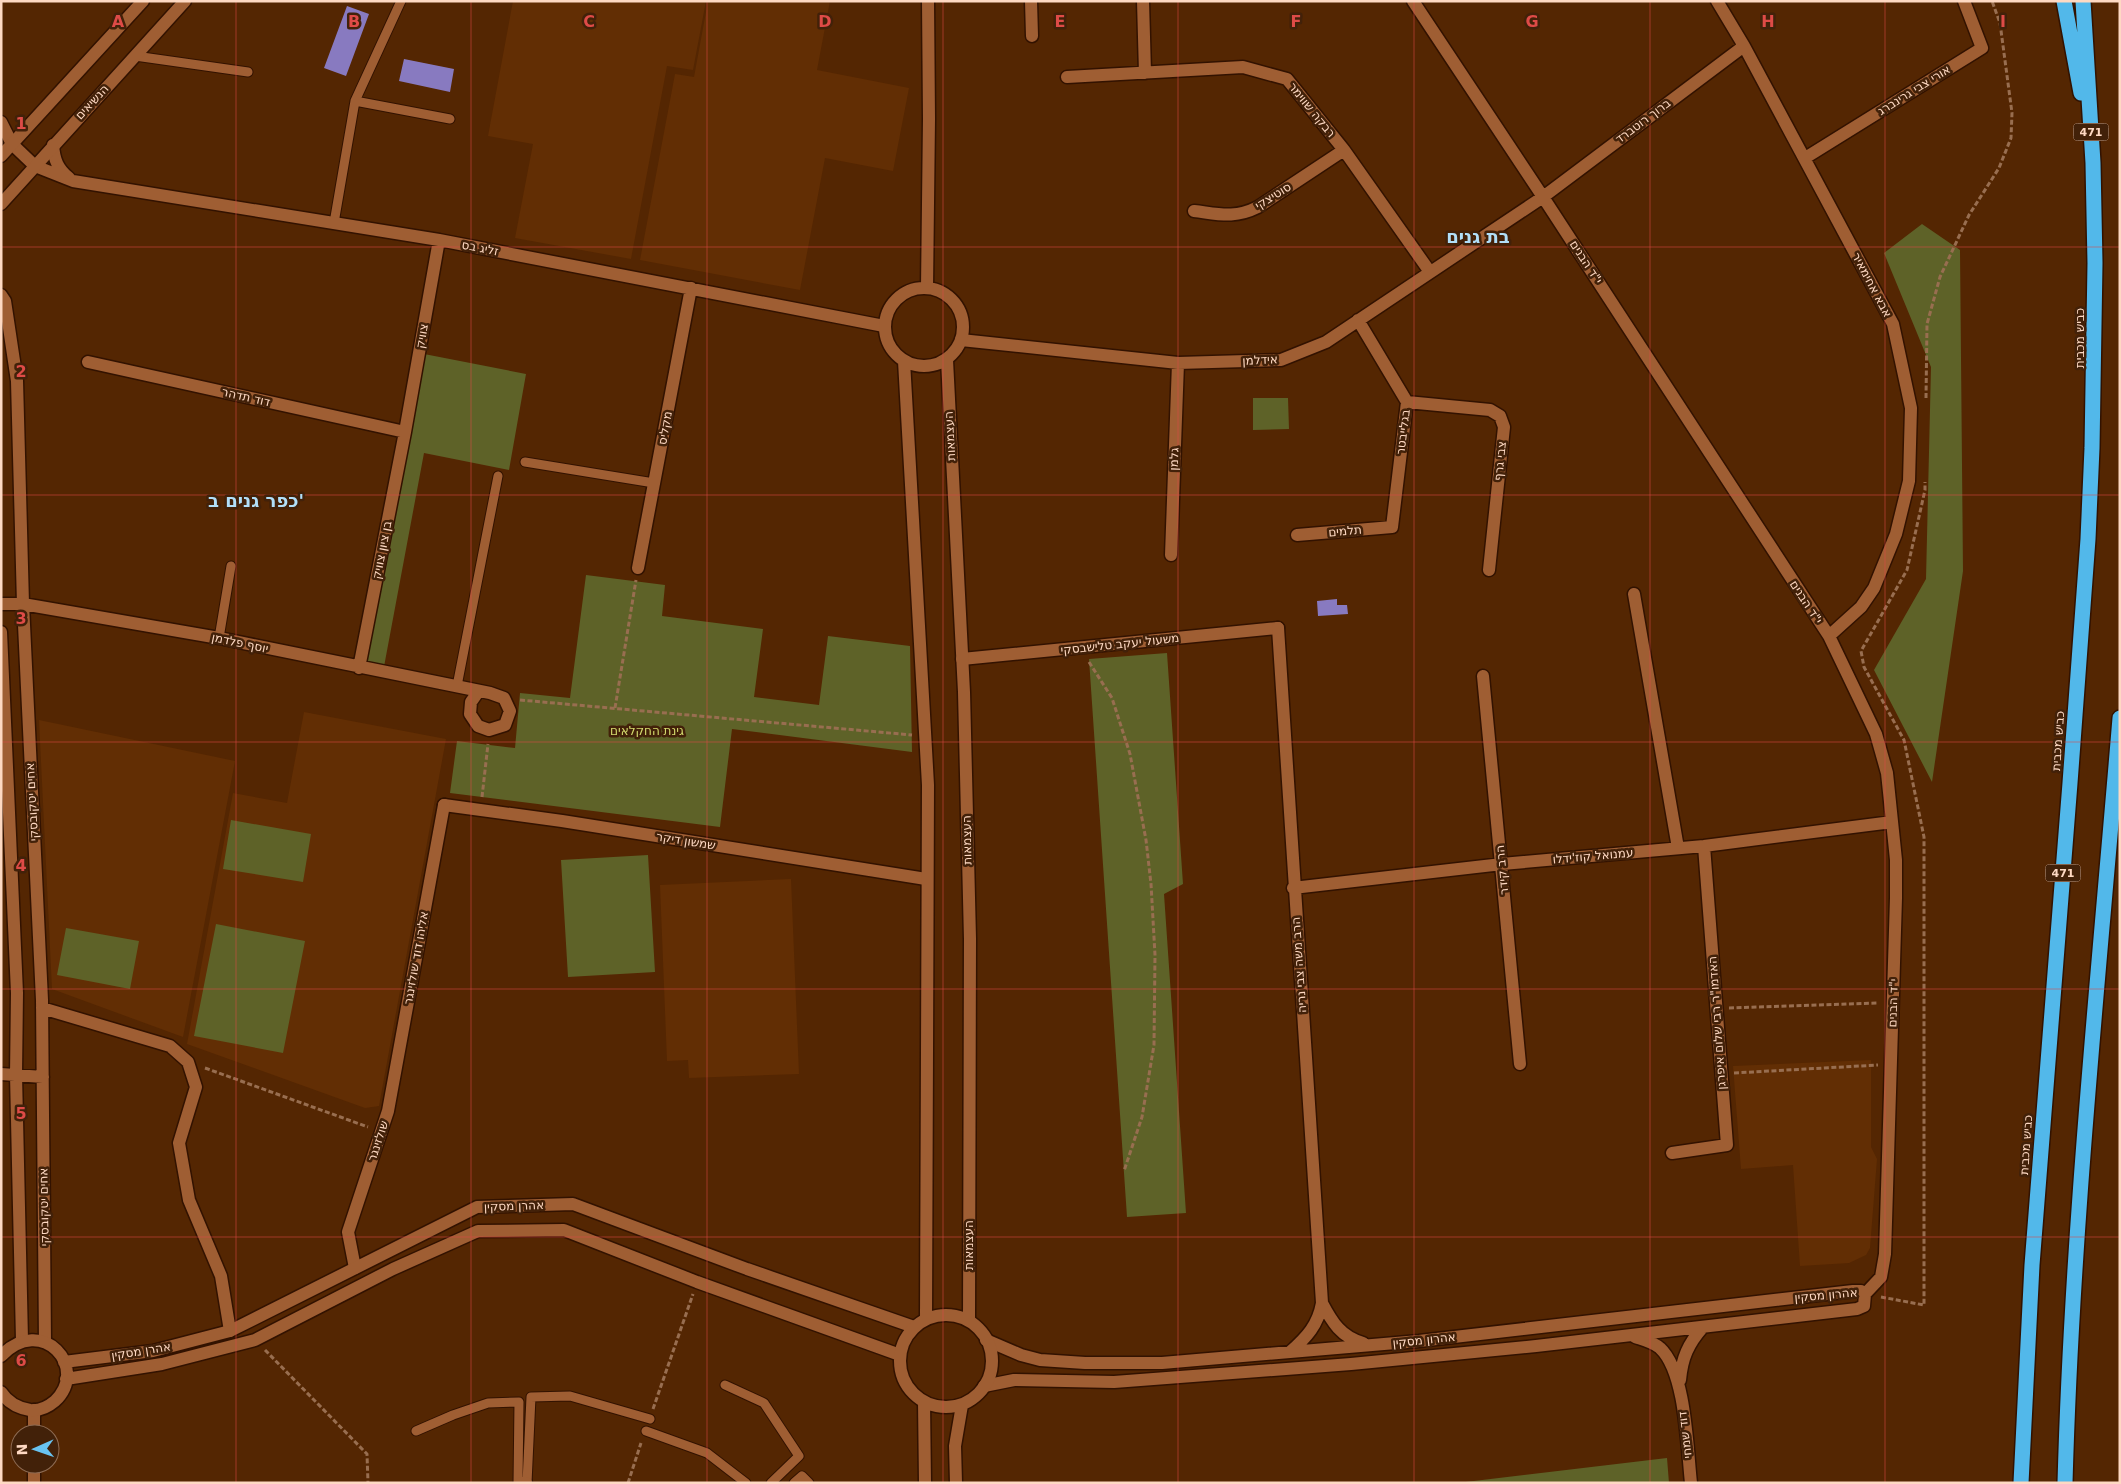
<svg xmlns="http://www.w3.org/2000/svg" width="2121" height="1484" font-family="'DejaVu Sans','Noto Sans Hebrew',sans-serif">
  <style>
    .built { fill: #622e04 }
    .green { fill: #5e6228 }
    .water { fill: #887ac0 }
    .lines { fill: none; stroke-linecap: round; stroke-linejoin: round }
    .service-casing { stroke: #321200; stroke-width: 11 }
    .pedestrian-casing { stroke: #321200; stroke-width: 15 }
    .minor-casing { stroke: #321200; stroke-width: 15 }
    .tertiary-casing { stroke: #321200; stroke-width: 15 }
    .secondary-casing { stroke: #321200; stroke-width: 15 }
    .motorway-casing { stroke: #321200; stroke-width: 18 }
    .path { stroke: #986e50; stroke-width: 3; stroke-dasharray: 5 2.5; stroke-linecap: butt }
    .service { stroke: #9f5e33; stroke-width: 9 }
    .pedestrian { stroke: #9f5e33; stroke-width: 12 }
    .minor { stroke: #9f5e33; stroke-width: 12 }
    .tertiary { stroke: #9f5e33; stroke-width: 12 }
    .secondary { stroke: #9f5e33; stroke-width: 12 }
    .motorway { stroke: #52b8ea; stroke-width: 15 }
    .grid { fill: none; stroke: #de4b47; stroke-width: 1; stroke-opacity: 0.55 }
    .labels { text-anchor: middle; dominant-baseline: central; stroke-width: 5; stroke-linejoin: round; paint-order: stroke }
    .shield { fill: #422109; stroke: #c6a28b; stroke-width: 1 }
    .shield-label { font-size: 11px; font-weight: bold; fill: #fed9c3 }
    .street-label { font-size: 12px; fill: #fed9c3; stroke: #422109 }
    .park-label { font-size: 12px; fill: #d4dc6e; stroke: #422109 }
    .district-label { font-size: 18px; font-weight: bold; fill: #b1dff9; stroke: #422109 }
    .grid-label { font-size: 16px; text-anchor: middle; font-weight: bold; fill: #de4b47; stroke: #422109; stroke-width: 5; stroke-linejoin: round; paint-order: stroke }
  </style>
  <rect width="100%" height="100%" fill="#542602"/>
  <path class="built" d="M513,1H706L693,70L667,66L631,259L515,238L533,144L488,136Z
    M708,1H830L817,70L909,88L893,171L825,158L800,290L640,260L675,74L694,77Z
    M304,712L446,739L379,1106L365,1108L187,1044L233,793L287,803Z
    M39,720L235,761L183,1037L52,989Z
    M791,879L799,1074L689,1078L688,1060L667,1061L660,885Z
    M1871,1060V1147L1877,1159L1870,1248L1866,1255L1849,1263L1800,1266L1793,1165L1741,1169L1733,1066Z"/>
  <path class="green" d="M1922,224L1960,250L1963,571L1932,782L1874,670L1926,579L1931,367L1884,253Z
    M419,353L526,374L509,470L424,453L383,672L359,668Z
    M1253,398H1288L1289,429L1253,430Z
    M586,575L665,585L662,616L763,629L754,697L819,705L828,636L910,646L912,752L732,729L720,827L450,793L457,741L515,748L520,693L570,698Z
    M1167,653L1183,884L1164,894L1186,1213L1127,1217L1089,659Z
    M231,820L311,834L303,882L223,869Z
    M648,855L655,972L568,977L561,860Z
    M216,924L305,941L283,1053L194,1036Z
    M66,928L139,941L130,989L57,975Z
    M1667,1458L1669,1483H1457Z"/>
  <path class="water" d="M347,6L369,14L346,76L324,68Z
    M404,59L454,69L450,92L399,81Z
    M1337,599V605H1347L1348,614L1318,616L1317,601Z"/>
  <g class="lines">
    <defs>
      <path id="service" d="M135,56L248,72
        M355,101L450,119
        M334,223L355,101L401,1
        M525,462L654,483
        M219,638L231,566
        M457,686L498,476
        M725,1385L764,1403L799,1456L771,1483
        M416,1431L453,1415L488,1403L519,1402L518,1483
        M646,1431L707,1453L746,1483
        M527,1483L531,1397L570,1396L650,1419
        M794,1483L802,1476L809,1483"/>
      <path id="pedestrian" d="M962,659L1278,628
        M444,805L562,821L926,879"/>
      <path id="minor" d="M1031,1L1032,36
        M1143,1L1145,73
        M1413,1L1543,197L1829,636L1876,734L1887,773L1896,860V898L1885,1254L1881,1277L1865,1294
        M1717,1L1744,46L1893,324L1911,408L1909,481L1896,534L1874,588L1861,607L1829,636
        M1067,77L1243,67L1287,79L1344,150L1430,272
        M1,122L12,144L35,166L73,181L439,240L884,326
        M53,145C54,160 58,169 69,178
        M1805,158L1982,48L1964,1
        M1194,211C1219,214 1234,219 1258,207L1344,150
        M1,295L5,301L17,381L23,604L42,1000L45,1342
        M961,340L1178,363L1281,360L1326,342L1543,197L1744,46
        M88,362L405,432
        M1407,402L1490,410L1500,416L1504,427L1489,570
        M1297,535L1392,527L1407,402L1358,320
        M1171,555L1178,363
        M638,568L691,288
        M1634,594L1678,848
        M1,604H23L219,638L490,693L504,698L510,711L505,725L489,730L478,726L470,714L471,702L478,692
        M1278,628L1322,1303C1318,1325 1307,1337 1290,1352
        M1,632L17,993L16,1075L22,1340
        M359,668L405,432L439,240
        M1483,676L1520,1064
        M1293,888L1502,864L1704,846L1892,822
        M42,1008L170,1046L188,1062L196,1087L179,1143L189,1200L221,1276L230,1331
        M1,1074L43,1077
        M1672,1153L1727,1145L1704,846
        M355,1268L348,1232L388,1111L444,805
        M1322,1303C1332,1322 1341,1337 1363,1343
        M1635,1337C1644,1340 1653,1342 1660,1348C1686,1372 1687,1448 1691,1483
        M1680,1380C1682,1358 1688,1344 1703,1327
        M984,1386L1014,1380L1114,1382L1351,1364L1536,1346L1857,1309L1864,1306L1865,1294L1861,1291H1853L1419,1341L1162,1363H1085L1040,1360L1021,1355L986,1340
        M34,1434V1410
        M34,1483V1464
        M521,1483H526"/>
      <path id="tertiary" d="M1,1356C42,1313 90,1368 55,1401C48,1407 39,1411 30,1410C18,1408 8,1403 1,1392
        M64,1362L153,1351L230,1331L477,1207L573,1204L747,1269L914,1327
        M66,1379L162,1364L255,1340L393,1269L478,1231L564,1230L697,1282L900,1355"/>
      <path id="secondary" d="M1,156L143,1
        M1,204L185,1
        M885 327a39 39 0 1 1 78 0a39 39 0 1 1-78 0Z
        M927,288L929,119L928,1
        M947,360L964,692L970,939L969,1321
        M904,361L928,785L926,1319
        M900 1361a46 46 0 1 1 92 0a46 46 0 1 1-92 0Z
        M924,1402L925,1483
        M956,1483L955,1446L962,1405"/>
      <path id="motorway" d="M2064,1L2081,93
        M2021,1483L2032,1265L2070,783L2088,539L2092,448L2095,263L2093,163L2083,1
        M2065,1483C2072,1228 2099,973 2120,718"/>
    </defs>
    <use href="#service" class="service-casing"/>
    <use href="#pedestrian" class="pedestrian-casing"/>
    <use href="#minor" class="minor-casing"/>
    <use href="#tertiary" class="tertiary-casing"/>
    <use href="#secondary" class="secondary-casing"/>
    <use href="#motorway" class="motorway-casing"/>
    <path class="path" d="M1926,398L1927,324L1940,277L1969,215L1999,168L2011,138L2012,113L2000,23L1992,1
      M1089,662L1112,698L1130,754L1146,840L1151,884L1155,955L1154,1045L1142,1117L1124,1171
      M520,700L912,735
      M615,708L636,580
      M482,797L488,744
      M1729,1008L1878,1003
      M205,1068L368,1127
      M1734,1073L1878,1065
      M1881,1297L1924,1305V837L1904,740L1864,667L1861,651L1907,570L1925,490V482
      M265,1350L367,1454L368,1483
      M653,1409L693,1294
      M628,1483L641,1443"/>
    <use href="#service" class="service"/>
    <use href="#pedestrian" class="pedestrian"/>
    <use href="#minor" class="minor"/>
    <use href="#tertiary" class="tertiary"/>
    <use href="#secondary" class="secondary"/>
    <use href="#motorway" class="motorway"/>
  </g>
  <path class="grid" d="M236,1V1483M471,1V1483M707,1V1483M943,1V1483M1178,1V1483M1414,1V1483M1650,1V1483M1885,1V1483M1,247H2120M1,495H2120M1,742H2120M1,989H2120M1,1237H2120"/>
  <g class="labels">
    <g class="shield">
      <rect x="2073.5" y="123.5" width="35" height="17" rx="4"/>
      <rect x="2045.5" y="864.5" width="35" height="17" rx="4"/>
    </g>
    <g class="shield-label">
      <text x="2091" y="132">471</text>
      <text x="2063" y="873">471</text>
    </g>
    <g class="street-label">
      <text transform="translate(1914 90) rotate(-32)">אורי צבי גרינברג</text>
      <text transform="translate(92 102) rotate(-47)">הנשיאים</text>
      <text transform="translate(1312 110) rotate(51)">רבקה שווימר</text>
      <text transform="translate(1643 121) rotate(-37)">ברוך רוטברד</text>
      <text transform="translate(1273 196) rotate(-32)">סוטיצקי</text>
      <text transform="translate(480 248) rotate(11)">זליג בס</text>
      <text transform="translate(1586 262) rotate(57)">י"ד הבנים</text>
      <text transform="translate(1872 285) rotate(62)">אבא אחימאיר</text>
      <text transform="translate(422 336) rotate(-80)">צוויק</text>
      <text transform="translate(2080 338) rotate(-90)">כביש מכבית</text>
      <text transform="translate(1260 360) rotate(-3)">אידלמן</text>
      <text transform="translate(246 397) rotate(13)">דוד תדהר</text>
      <text transform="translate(665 428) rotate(-80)">מקליס</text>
      <text transform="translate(1403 432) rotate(-83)">בגלייבטר</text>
      <text transform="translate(950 436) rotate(-93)">העצמאות</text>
      <text transform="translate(1174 459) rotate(-88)">גלמן</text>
      <text transform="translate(1500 461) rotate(-84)">צבי גרף</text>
      <text transform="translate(1345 531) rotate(-5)">תלמים</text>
      <text transform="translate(382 550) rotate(-79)">בן ציון צוויק</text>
      <text transform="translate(1806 602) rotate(57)">י"ד הבנים</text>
      <text transform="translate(240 643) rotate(12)">יוסף פלדמן</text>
      <text transform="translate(1120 644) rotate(-6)">משעול יעקב טלישבסקי</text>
      <text transform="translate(2058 741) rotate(-86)">כביש מכבית</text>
      <text transform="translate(32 802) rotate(-93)">אחים יטקובסקי</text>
      <text transform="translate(967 840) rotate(-91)">העצמאות</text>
      <text transform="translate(686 841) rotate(9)">שמשון דיקר</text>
      <text transform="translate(1593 856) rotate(-5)">עמנואל קוז'ידלו</text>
      <text transform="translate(1502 870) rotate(-95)">הרב קידר</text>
      <text transform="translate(416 958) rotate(-80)">אליהו דוד שולזינגר</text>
      <text transform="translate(1299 965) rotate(-94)">הרב משה צבי נריה</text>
      <text transform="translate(1893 1003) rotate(-88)">י"ד הבנים</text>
      <text transform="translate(1717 1023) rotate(-94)">האדמו"ר רבי שלום איפרגן</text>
      <text transform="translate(378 1141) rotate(-72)">שולזינגר</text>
      <text transform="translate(2026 1145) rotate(-86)">כביש מכבית</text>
      <text transform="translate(514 1206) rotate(-2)">אהרן מסקין</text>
      <text transform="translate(44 1207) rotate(-91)">אחים יטקובסקי</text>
      <text transform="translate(969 1245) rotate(-90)">העצמאות</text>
      <text transform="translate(1826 1295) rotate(-5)">אהרון מסקין</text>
      <text transform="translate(1424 1340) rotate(-6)">אהרון מסקין</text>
      <text transform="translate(141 1351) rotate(-9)">אהרן מסקין</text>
      <text transform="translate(1685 1435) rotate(-97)">דוד שמחי</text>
    </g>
    <g class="park-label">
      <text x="647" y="731">גינת החקלאים</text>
    </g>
    <g class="district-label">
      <text x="1478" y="236">בת גנים</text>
      <text x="256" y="500">כפר גנים ב'</text>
    </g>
  </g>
  <g class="grid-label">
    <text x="118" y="27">A</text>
    <text x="354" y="27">B</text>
    <text x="589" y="27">C</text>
    <text x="825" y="27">D</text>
    <text x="1060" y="27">E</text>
    <text x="1296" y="27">F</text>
    <text x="1532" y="27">G</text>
    <text x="1768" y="27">H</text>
    <text x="2003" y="27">I</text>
    <text x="21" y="129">1</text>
    <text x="21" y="377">2</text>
    <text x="21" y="624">3</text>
    <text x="21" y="871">4</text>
    <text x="21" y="1119">5</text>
    <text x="21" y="1366">6</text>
  </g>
  <rect width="2121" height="1484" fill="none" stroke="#fed9c3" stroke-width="5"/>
  <g transform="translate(35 1449) rotate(268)"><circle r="24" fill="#422109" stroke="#8d6b53"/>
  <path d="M0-4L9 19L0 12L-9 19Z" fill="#69c3f1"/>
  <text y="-8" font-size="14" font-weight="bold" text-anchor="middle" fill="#fed9c3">N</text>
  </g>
</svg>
